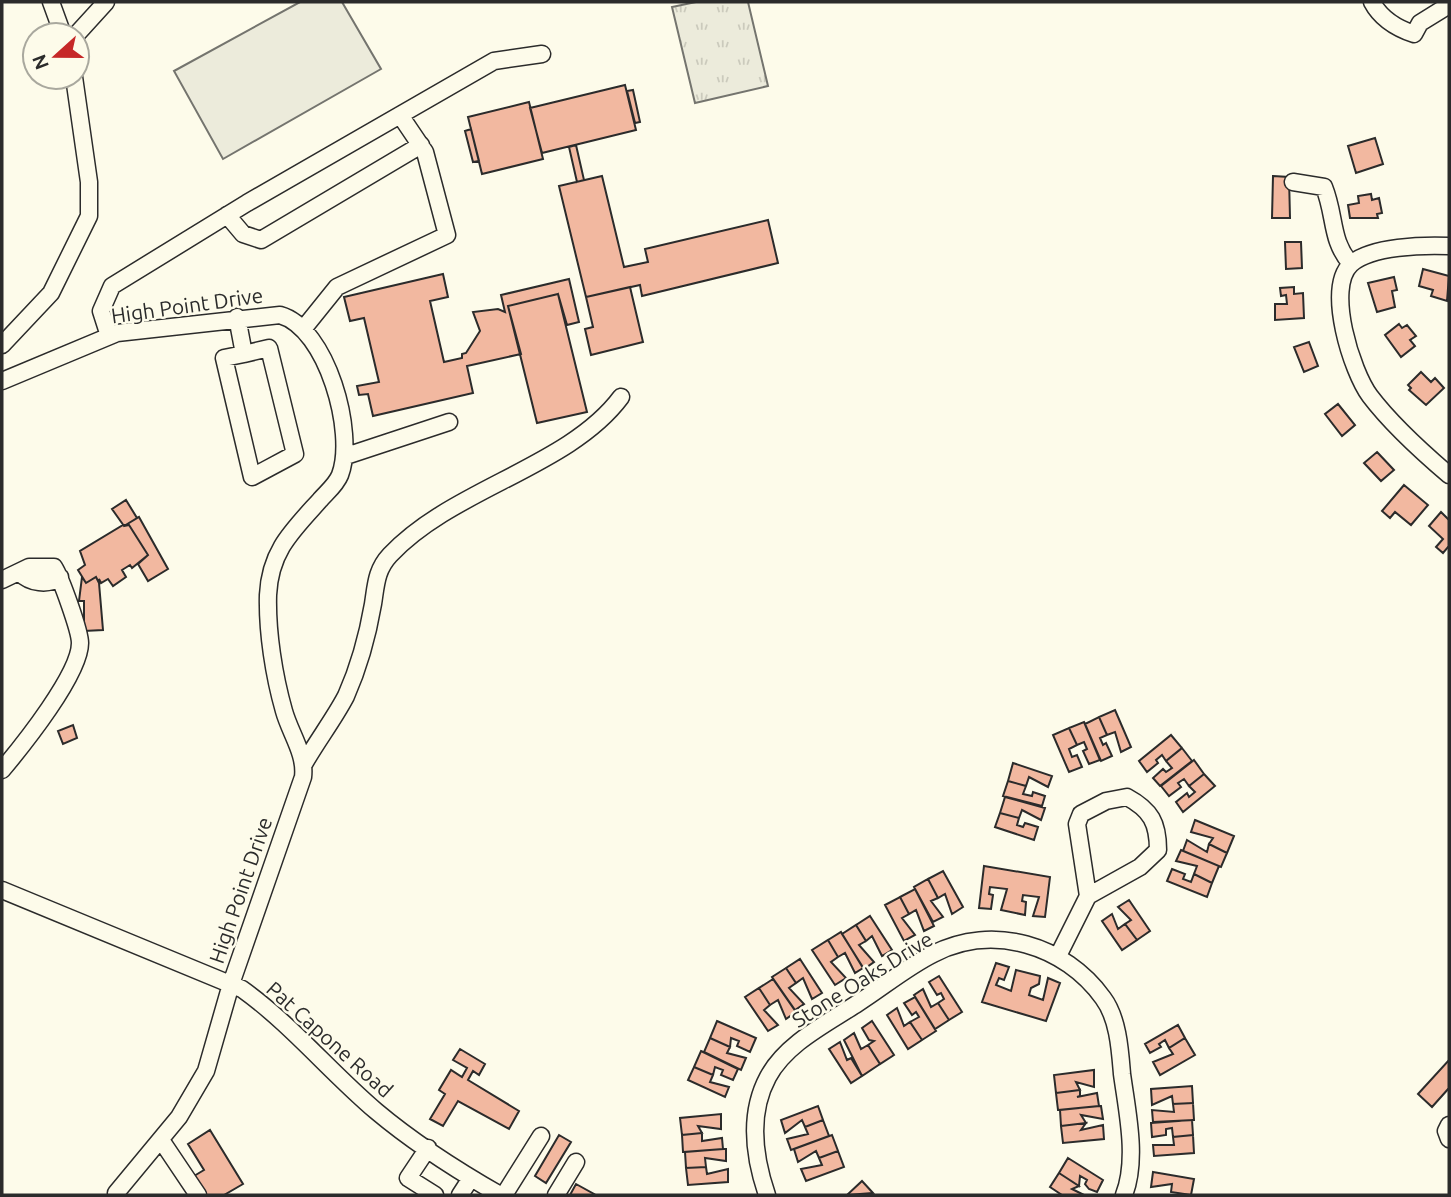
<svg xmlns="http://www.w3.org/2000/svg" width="1451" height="1197" font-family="Ubuntu,sans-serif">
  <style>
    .grass { fill: #ecebdb; stroke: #74746e; stroke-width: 2 }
    .park { fill: url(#park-tufts); stroke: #74746e; stroke-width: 2 }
    .building { fill: #f2b8a0; stroke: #2b2b2b; stroke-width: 2 }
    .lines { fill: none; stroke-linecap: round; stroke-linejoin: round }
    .minor-casing { stroke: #2b2b2b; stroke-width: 19 }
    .minor { stroke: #fdfbea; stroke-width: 16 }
    .labels { text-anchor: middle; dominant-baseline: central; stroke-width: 5; stroke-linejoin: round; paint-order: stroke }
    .street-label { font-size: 21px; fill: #2b2b2b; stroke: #fdfbea }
  </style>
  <defs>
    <pattern id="park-tufts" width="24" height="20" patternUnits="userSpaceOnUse" patternTransform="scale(1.75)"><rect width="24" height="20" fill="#ecebdb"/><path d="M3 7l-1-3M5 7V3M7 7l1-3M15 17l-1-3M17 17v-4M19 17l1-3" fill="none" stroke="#cbcabc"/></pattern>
  </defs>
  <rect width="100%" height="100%" fill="#fdfbea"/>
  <path class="grass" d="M300,2H342L381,69L223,159L174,71Z"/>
  <path class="park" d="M696,2H748L768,86L695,103L672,7Z"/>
  <path class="building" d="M625,85L636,130L542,153L530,108Z
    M633,90L640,122L635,123L627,91Z
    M529,102L543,159L482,174L468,117Z
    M471,129L479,161L473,162L465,131Z
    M1375,138L1383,164L1356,173L1348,146Z
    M576,145L584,180L577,182L569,147Z
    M602,176L624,267L648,262L645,249L768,220L778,263L642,296L640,285L586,297L559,186Z
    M1273,176L1289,177L1290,218H1272Z
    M1371,194L1372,200L1379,198L1382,213L1377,214L1378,218H1350L1348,205L1359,203L1358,196Z
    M1285,242H1301L1302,268L1286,269Z
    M1423,269L1449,276L1447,301L1431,296L1433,290L1419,286Z
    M443,274L448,297L430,301L444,362L462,358V354L466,353L480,331L473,312L498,309L505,312L501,295L569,279L579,322L567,325L558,294L508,306L521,354L467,366L473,393L373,416L368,394L359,395L357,386L379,382L364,318L350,321L344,297Z
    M1394,277L1397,290L1392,291L1395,307L1377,312L1368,283Z
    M630,287L643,342L591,355L585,329L593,327L586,297Z
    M1294,287V294L1303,293L1304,318L1275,320V304H1287L1286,295L1281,296L1280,288Z
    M558,294L587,412L537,423L508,306Z
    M1399,324L1402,328L1407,325L1416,336L1410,340L1415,346L1401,357L1385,335Z
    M1309,342L1318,366L1304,372L1294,347Z
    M1421,372L1431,382L1435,378L1444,388L1426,405L1409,390L1411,388L1408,385Z
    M1338,404L1355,425L1342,436L1325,414Z
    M1377,452L1394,470L1381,481L1364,463Z
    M1404,485L1428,505L1411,525L1395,512L1390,518L1382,511Z
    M126,500L137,518L124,526L112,509Z
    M1441,512L1449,520V546L1443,553L1436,547L1443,539L1429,526Z
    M139,517L168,569L148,581L138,564L148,555L129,525L124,526Z
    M123,525H129L148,555L132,568L130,565L122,570L126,577L113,586L108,579L101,583L99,579V583L96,577L86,583L78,570L85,565L80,551Z
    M82,577L86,583L96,577L99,583L103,630L84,631V601H79Z
    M1115,710L1131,747L1121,752L1115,732L1107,735L1099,717Z
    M1099,717L1107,735L1100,738L1103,745L1106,743L1112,756L1101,761L1085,724Z
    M1084,722L1100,760L1089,764L1083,751L1087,749L1084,742L1077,745L1069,728Z
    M73,725L77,738L63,744L58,731Z
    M1069,728L1077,745L1069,749L1072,757L1077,755L1082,767L1069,772L1053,735Z
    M1171,735L1182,748L1166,761L1162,755L1156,760L1158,763L1147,772L1139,761Z
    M1182,748L1192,761L1160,786L1153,778L1163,769L1166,772L1172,768L1166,761Z
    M1194,760L1204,774L1189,786L1184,779L1178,783L1181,787L1169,796L1161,786Z
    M1013,763L1052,776L1048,787L1029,777L1026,786L1008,781Z
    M1204,774L1215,786L1183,812L1176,802L1187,793L1189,797L1195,792L1189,786Z
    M1008,781L1026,786L1023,794L1032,796L1033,792L1045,796L1042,806L1003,796Z
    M1005,797L1045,808L1041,820L1022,810L1019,818L1000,813Z
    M1000,813L1019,818L1017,825L1023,827L1025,823L1038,827L1034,840L995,827Z
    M1195,820L1234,836L1227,853L1209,844L1213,838L1191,832Z
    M1187,840L1207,852L1209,844L1227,853L1221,867L1183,851Z
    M1181,850L1219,866L1212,883L1194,874L1197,866L1176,861Z
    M984,866L1050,877L1045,917L1033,916L1039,897L1023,895L1022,901L1026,902L1025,915L1001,910L1007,889L990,887L989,894L993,895L991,909L979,908Z
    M1172,869L1185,874L1183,879L1191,882L1194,874L1212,883L1207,897L1167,881Z
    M943,871L963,907L952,914L945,894L938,898L928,879Z
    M928,879L938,898L931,901L943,917L933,922L914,887Z
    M915,889L934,926L924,931L916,910L909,914L900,897Z
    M900,897L909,914L902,918L915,935L904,941L885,905Z
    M1129,900L1150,931L1137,940L1125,924L1131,920L1118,907Z
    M1112,914L1118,929L1125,924L1137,940L1122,950L1102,921Z
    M870,916L892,950L882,956L872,936L866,941L856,925Z
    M856,925L866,941L859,945L874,962L864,969L842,934Z
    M841,932L863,968L855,973L845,953L838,957L828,940Z
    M828,940L838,957L831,962L846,978L835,985L812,950Z
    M800,959L822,993L812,999L803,978L796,983L786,968Z
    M996,963L1009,967L1004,980L999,978L996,985L1011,991L1016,970L1040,976L1039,984L1031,988L1029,995L1043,1000L1048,978L1060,983L1046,1021L982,1002Z
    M786,968L796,983L789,988L804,1004L795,1010L772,977Z
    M939,976L962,1012L949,1020L938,1003L944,999L941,993L937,995L929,982Z
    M773,979L796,1012L786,1019L778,1000L770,1005L759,988Z
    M759,988L770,1005L764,1010L778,1025L768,1031L745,997Z
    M923,989L931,1007L938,1003L949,1020L935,1029L914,995Z
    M915,997L936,1031L922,1040L910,1022L919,1017L916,1012L912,1015L904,1003Z
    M897,1008L904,1026L910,1022L922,1040L908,1049L887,1015Z
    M717,1021L756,1038L750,1052L737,1046L739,1041L731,1038L730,1047L710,1038Z
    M872,1021L894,1055L880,1064L868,1045L874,1041L869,1040L862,1028Z
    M1178,1025L1185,1038L1169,1048L1165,1040L1159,1044L1161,1047L1150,1053L1145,1044Z
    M854,1033L861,1049L868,1045L880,1064L862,1076L844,1040Z
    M710,1038L730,1047L727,1053L746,1058L741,1070L704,1052Z
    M1185,1038L1195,1055L1160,1075L1153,1062L1173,1054L1169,1048Z
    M840,1042L847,1060L851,1058L862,1076L851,1083L829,1049Z
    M460,1049L485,1064L479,1075L473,1071L468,1080L519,1111L509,1129L458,1101L443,1126L430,1119L445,1094L439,1090L451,1070L462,1077L467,1068L453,1060Z
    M701,1051L738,1069L733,1080L721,1075L723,1070L715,1067L713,1075L694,1067Z
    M1449,1060V1088L1432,1107L1418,1094Z
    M694,1067L713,1075L710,1082L729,1087L725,1097L688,1080Z
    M1094,1070V1087L1076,1082L1080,1090L1056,1093L1054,1075Z
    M1192,1086L1193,1103L1173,1104L1172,1096L1152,1105L1151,1089Z
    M1080,1090V1096L1077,1097L1097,1093L1099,1106L1058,1110L1056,1093Z
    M1193,1103L1194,1120L1153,1122L1152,1110L1174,1112L1173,1104Z
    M818,1106L823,1120L805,1127L802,1120L785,1133L781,1120Z
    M1099,1106H1101L1103,1119L1081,1115L1086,1123L1061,1126L1060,1110Z
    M721,1114V1129L698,1126L702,1133L682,1135L680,1118Z
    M823,1120L829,1136L791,1150L787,1139L808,1134L805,1127Z
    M1192,1120L1193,1135L1173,1137L1172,1128L1166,1129V1135L1152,1137L1151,1123Z
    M1086,1123L1081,1130L1103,1125L1104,1139L1063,1143L1061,1126Z
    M210,1130L243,1184L224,1195H205L194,1176L204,1170L188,1144Z
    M702,1133V1141L722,1138L723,1149L683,1152L682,1135Z
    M559,1135L571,1142L546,1183L535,1176Z
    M832,1135L838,1151L819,1158L816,1151L798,1162L794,1149Z
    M1193,1135L1194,1153L1154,1156L1153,1145H1174L1173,1137Z
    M723,1149H726V1161L705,1158L706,1167L686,1168L685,1152Z
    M838,1151L844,1167L806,1181L801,1169L822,1165L819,1158Z
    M1068,1158L1103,1180L1097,1192L1089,1189L1085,1184L1087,1180L1080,1176L1079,1186L1059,1173Z
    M706,1167L707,1174L728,1169V1182L688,1185L686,1168Z
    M1153,1172L1194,1179L1191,1195L1171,1192L1172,1184L1151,1187Z
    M1059,1173L1079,1186L1072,1189L1084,1195H1062L1050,1187Z
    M862,1181L873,1193L847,1195Z
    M576,1184L594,1194L593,1195H570Z"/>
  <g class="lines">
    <defs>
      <path id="minor" d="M51,2L63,35
        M1372,2C1381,19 1396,28 1414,34L1420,23L1449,5
        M76,35L106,2
        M1293,182L1324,187C1336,217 1330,240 1351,264
        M227,215L243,234L261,240L421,145
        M1449,246C1424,245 1371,246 1351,264C1325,288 1352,372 1370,396C1392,425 1422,452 1449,475
        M237,317L244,354L269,348L295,454L252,477L224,358L244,354
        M304,328L337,287L447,235L425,152L400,115
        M109,336L101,311L112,286L247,203L494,61L542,54
        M2,345L51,293L89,216V182L74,77
        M2,381L117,333L280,315C327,328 356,433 340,475C336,485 326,493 320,500C292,531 270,551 268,595C267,632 274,676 284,711C290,733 306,754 303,777L231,984L206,1071L179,1117L116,1193L118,1195
        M346,456L449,422
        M20,573C30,583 48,586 60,577
        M2,580L29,567H54C61,578 80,631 80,643C80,674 23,745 2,770
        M304,764C317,741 334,719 346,696C358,669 368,633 373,604C376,585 376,570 390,555C453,488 569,467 621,397
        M1127,797C1151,810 1158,823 1158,850L1140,867L1088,896L1077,824L1081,814L1106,801Z
        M2,890L242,989C291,1024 330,1072 376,1111C414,1143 458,1171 500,1195
        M1058,956L1088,896
        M1449,1125L1446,1131L1449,1139
        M161,1140L198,1195
        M428,1148L408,1178L435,1195
        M460,1195L471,1178
        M504,1195L541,1136
        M556,1195L576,1162
        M767,1195C754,1157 748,1114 768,1077C786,1043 828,1023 858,1003C883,987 907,967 933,954C993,923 1065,945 1103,998C1118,1018 1120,1049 1122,1074C1127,1111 1138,1159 1124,1195"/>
    </defs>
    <use href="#minor" class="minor-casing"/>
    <use href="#minor" class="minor"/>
  </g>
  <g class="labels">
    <g class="street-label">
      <text transform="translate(187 305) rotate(-8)">High Point Drive</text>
      <text transform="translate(240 890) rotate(-71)">High Point Drive</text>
      <text transform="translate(862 979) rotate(-32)">Stone Oaks Drive</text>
      <text transform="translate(330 1039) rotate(42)">Pat Capone Road</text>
    </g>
  </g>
  <rect width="1451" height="1197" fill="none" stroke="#2b2b2b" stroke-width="7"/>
  <g transform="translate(56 56) rotate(249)"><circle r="33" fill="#fdfbea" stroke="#a9a89e" stroke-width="2"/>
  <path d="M0-5L12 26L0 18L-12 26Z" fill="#c62828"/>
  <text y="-10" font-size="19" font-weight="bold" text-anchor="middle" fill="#2b2b2b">N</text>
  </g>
</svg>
